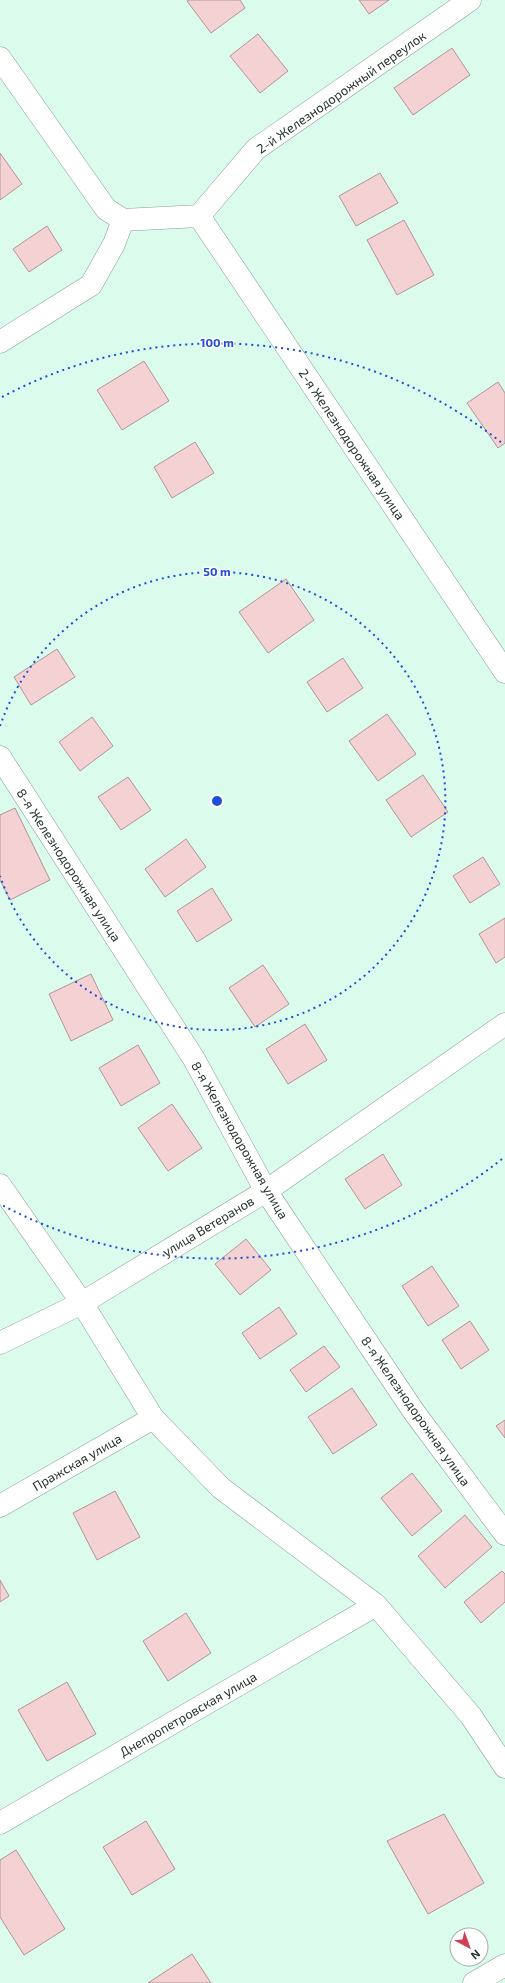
<svg xmlns="http://www.w3.org/2000/svg" width="505" height="1983" font-family="'Exo 2',sans-serif">
  <style>
    .building { fill: #f4d2d3; stroke: #b39495 }
    .lines { fill: none; stroke-linecap: round; stroke-linejoin: round }
    .minor-casing { stroke: #84a294; stroke-width: 23 }
    .minor { stroke: #fff; stroke-width: 22 }
    .ring { fill: none; stroke: #1d4ed8; stroke-width: 2; stroke-dasharray: 2 4 }
    .labels { text-anchor: middle; dominant-baseline: central; stroke-width: 3; stroke-linejoin: round; paint-order: stroke }
    .street-label { font-size: 13px; fill: #26332d; stroke: #fff }
    .centre { fill: #1d4ed8; stroke: #fff; stroke-width: 2 }
    .ring-label { font-size: 12px; text-anchor: middle; font-weight: bold; fill: #1d4ed8; stroke: #fff; stroke-width: 3; stroke-linejoin: round; paint-order: stroke }
  </style>
  <rect width="100%" height="100%" fill="#dbfbed"/>
  <path class="building" d="M189,0H240L245,8L211,33L187,1Z
    M359,0H389L369,14Z
    M258,34L288,71L260,93L230,56Z
    M452,48L470,75L413,115L394,88Z
    M0,153L22,184L0,200Z
    M380,173L398,203L356,226L339,196Z
    M404,220L434,275L397,295L367,240Z
    M47,226L62,250L29,272L13,249Z
    M144,361L169,401L122,430L97,390Z
    M498,382L505,393V443L498,448L467,403Z
    M195,442L214,473L172,498L154,467Z
    M286,579L314,620L268,653L239,612Z
    M57,649L75,677L31,705L14,677Z
    M343,658L363,688L327,712L307,682Z
    M387,714L416,754L378,781L349,741Z
    M92,717L113,746L80,771L59,742Z
    M423,775L448,812L411,837L386,800Z
    M128,777L151,810L121,830L98,797Z
    M15,808L50,880L10,900L0,880V815Z
    M186,839L206,867L165,897L145,869Z
    M483,857L500,884L470,903L453,876Z
    M212,888L232,920L197,942L177,911Z
    M505,918V957L496,963L479,934Z
    M263,965L289,1004L255,1027L229,988Z
    M91,974L113,1020L71,1041L49,994Z
    M305,1024L327,1060L288,1084L266,1049Z
    M138,1045L160,1083L121,1106L99,1068Z
    M172,1104L202,1148L168,1171L138,1128Z
    M383,1154L402,1185L365,1209L345,1179Z
    M246,1239L271,1270L240,1295L215,1264Z
    M432,1266L459,1306L428,1326L402,1286Z
    M279,1307L297,1334L260,1359L242,1333Z
    M470,1321L489,1350L461,1369L442,1340Z
    M324,1346L340,1367L306,1392L290,1370Z
    M352,1388L377,1425L333,1454L308,1417Z
    M505,1420V1438L496,1426Z
    M412,1473L442,1511L412,1536L381,1498Z
    M115,1491L140,1537L97,1560L73,1513Z
    M465,1515L492,1547L445,1588L418,1556Z
    M502,1571L505,1574V1602L481,1623L464,1602Z
    M0,1580L9,1596L0,1602Z
    M186,1613L211,1653L168,1681L143,1641Z
    M67,1682L96,1734L47,1761L18,1710Z
    M444,1814L484,1883L428,1914L387,1841Z
    M146,1821L175,1869L132,1895L103,1847Z
    M16,1850L65,1929L24,1955L0,1917V1860Z
    M192,1954L211,1983H148Z"/>
  <g class="lines">
    <defs>
      <path id="minor" d="M0,58L106,209L123,220
        M199,216L505,672
        M0,342L91,285L114,244L123,220L199,216L256,149L470,0
        M0,757L194,1059L266,1191L414,1412L505,1534
        M0,1185L82,1303L153,1418L221,1488L376,1605L471,1716L505,1767
        M0,1343L82,1303L266,1191L505,1024
        M0,1506L153,1418
        M0,1823L376,1605
        M474,1983L505,1965"/>
    </defs>
    <use href="#minor" class="minor-casing"/>
    <use href="#minor" class="minor"/>
  </g>
  <g class="ring">
    <path d="M0 726A229 229 0 1 1 0 876"/>
    <path d="M502 1159A458 458 0 0 1 2 1205M2 397A458 458 0 0 1 502 443"/>
  </g>
  <g class="labels">
    <g class="street-label">
      <text transform="translate(341 92) rotate(-35)">2-й Железнодорожный переулок</text>
      <text transform="translate(352 444) rotate(56)">2-я Железнодорожная улица</text>
      <text transform="translate(69 865) rotate(57)">8-я Железнодорожная улица</text>
      <text transform="translate(240 1140) rotate(60)">8-я Железнодорожная улица</text>
      <text transform="translate(208 1226) rotate(-31)">улица Ветеранов</text>
      <text transform="translate(416 1411) rotate(55)">8-я Железнодорожная улица</text>
      <text transform="translate(77 1462) rotate(-30)">Пражская улица</text>
      <text transform="translate(188 1714) rotate(-30)">Днепропетровская улица</text>
    </g>
  </g>
  <circle cx="217" cy="801" r="6" class="centre"/>
  <g class="ring-label">
    <text x="217" y="347">100 m</text>
    <text x="217" y="576">50 m</text>
  </g>
  <g transform="translate(469 1947) rotate(139)"><circle r="19" fill="#ffffff" stroke="#a8adab"/>
  <path d="M0-3L7 15L0 10L-7 15Z" fill="#cf3f56"/>
  <text y="-6" font-size="11" font-weight="bold" text-anchor="middle" fill="#26332d">N</text>
  </g>
</svg>
